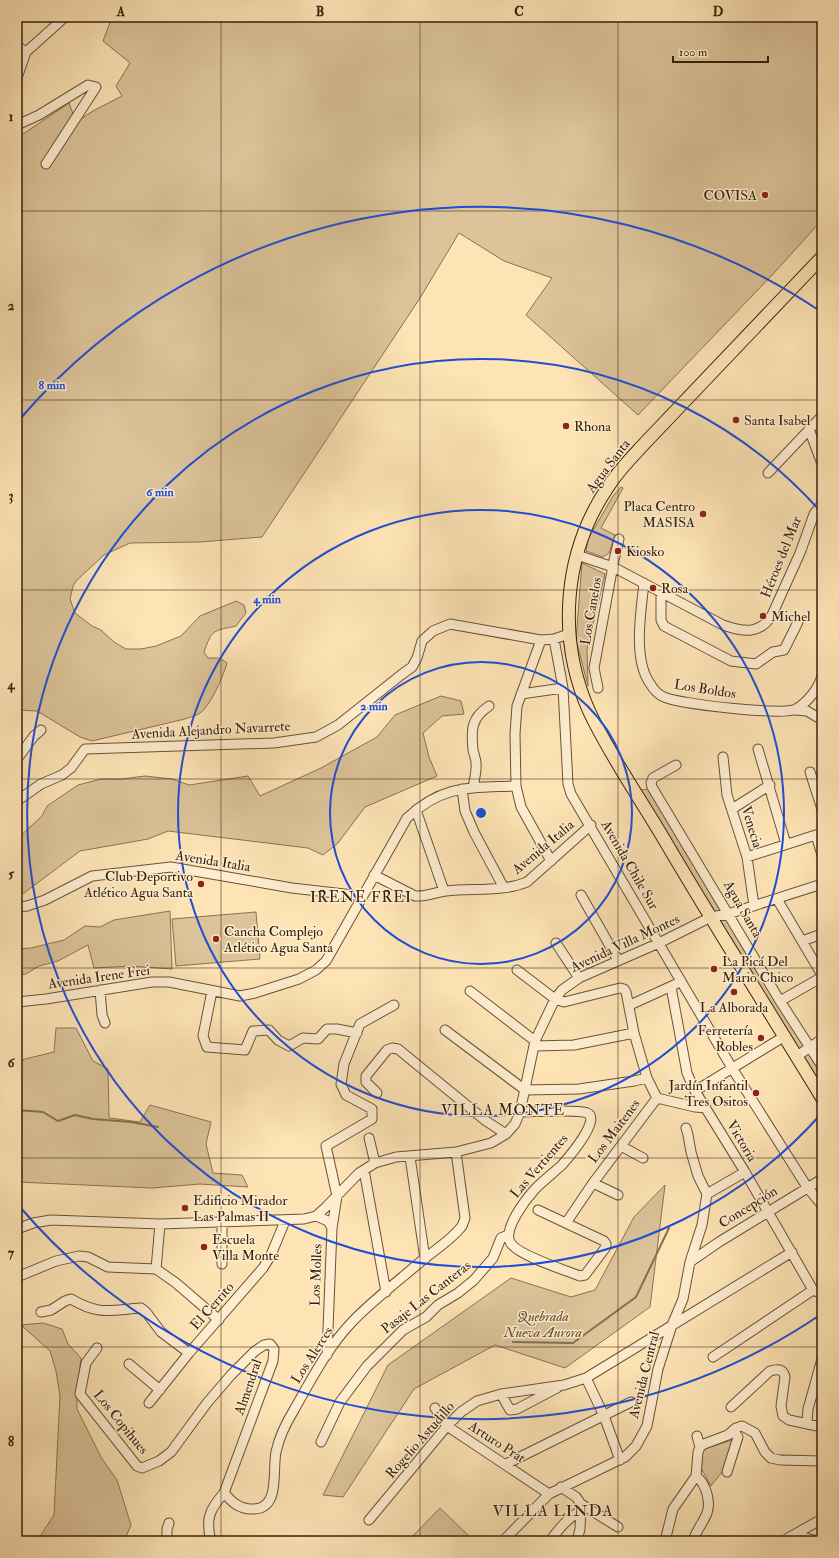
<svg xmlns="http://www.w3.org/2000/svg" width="839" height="1558" font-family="'IM FELL Double Pica',serif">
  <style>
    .green { fill: #dcc399; stroke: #8a7254 }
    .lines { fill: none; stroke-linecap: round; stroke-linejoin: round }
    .stream { stroke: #866e50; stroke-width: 2 }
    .minor-casing { stroke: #695238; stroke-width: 11 }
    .major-casing { stroke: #37210e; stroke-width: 14 }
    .minor { stroke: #feedcf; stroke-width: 9 }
    .major { stroke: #fee4b5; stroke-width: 12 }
    .grid { fill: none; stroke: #37210e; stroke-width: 1; stroke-opacity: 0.55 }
    .ring { fill: none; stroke: #1d4ed8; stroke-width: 2 }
    .poi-dot { fill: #8f2418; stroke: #feedcf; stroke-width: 1.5 }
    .labels { text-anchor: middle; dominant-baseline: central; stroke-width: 3; stroke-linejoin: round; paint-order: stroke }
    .poi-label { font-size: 14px; fill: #37210e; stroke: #feedcf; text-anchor: start }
    .street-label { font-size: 14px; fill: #37210e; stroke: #feedcf }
    .park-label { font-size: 14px; font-style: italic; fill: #604a31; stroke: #feedcf }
    .neighbourhood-label { font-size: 15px; letter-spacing: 1px; fill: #37210e; stroke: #feedcf }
    .quarter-label { font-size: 16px; letter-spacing: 1px; fill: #37210e; stroke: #feedcf }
    .centre { fill: #1d4ed8; stroke: #feedcf; stroke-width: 2 }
    .ring-label { font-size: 12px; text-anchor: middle; font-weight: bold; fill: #1d4ed8; stroke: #feedcf; stroke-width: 3; stroke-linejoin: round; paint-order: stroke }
    .neatline { fill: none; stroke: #37210e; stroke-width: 1.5 }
    .grid-label { font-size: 13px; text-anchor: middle; font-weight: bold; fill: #37210e }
  </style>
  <rect width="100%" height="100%" fill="#fee4b5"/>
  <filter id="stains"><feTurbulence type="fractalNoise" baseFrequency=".005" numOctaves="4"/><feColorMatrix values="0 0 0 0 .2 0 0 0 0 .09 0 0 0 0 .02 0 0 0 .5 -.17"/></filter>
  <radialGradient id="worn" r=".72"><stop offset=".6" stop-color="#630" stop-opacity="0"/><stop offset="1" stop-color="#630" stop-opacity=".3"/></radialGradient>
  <path class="green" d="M112,17H822V220L774,273L638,415L526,315L552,278L504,261L459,233L420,298L262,537L200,542L130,543L104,555L76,581L73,586L70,599L75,613L92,626L101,630L114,642L126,649H141L156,646L181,636L200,616L236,601L244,605L246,613L236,626C213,631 212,629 204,652L208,658H220L227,663C223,677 211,705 200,713C196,716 190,717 185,719L92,741L80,737L37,711L17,710V133L23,134L69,103L73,114L65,129L93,111L122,96L116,86L130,63L103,41Z
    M621,487L623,488L601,528L615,535L609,553L603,557L586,551L588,539L613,496Z
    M582,563L605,574L587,649L588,686L576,640Z
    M441,696L461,701L464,714L442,716L423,733L429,757L437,776L365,807L338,843L323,855L308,848L168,831L148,839L80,851L24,893H17V839L42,816L47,806L78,785L101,779H122L145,776L172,779L189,785L248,776L260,796L321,768L377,737L395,715Z
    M648,789L822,1076V1095L634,791Z
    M170,911L172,969L131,966L94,968L88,945L58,961L39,966L26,974L17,975V949L31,948L64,940L85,926L100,927L114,920Z
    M256,912L260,959L176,966L172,919Z
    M56,1028H76L93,1061L108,1069L109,1118L140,1122L150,1105L211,1122L206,1144L213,1173L242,1175L248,1187L200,1184L152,1188L17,1182V1061L54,1052Z
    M665,1185L650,1307L565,1368L495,1345L414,1389L343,1497L323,1495L388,1365L511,1278L571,1297L595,1290L634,1217Z
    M43,1323L62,1329L68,1344L81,1358L77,1395V1409L102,1459L117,1480L131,1525L124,1541H37L54,1515L60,1396L56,1371L50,1351L21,1325Z
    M735,1439L726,1467L711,1486L700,1466L701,1450Z
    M440,1508L472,1539L470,1541H408Z"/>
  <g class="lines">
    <path class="stream" d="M17,1110L43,1112L58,1121L75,1115L93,1119L131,1122L158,1127
      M513,1342L573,1343L636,1297L669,1228"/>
    <defs>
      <path id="minor" d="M17,46L26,52
        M17,78L26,52L65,17
        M17,125L39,115L88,85L96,87L46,164
        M809,429L822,464
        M768,473L822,416
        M577,555L613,567L723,625C743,632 760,635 772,615L800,553L814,514L822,504
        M644,583C641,611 633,657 649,682C652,687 658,695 664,697C679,704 784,716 796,709C808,702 818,689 822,676
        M661,592V620L664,626L731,661L756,664L773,652L784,650L798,622
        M554,639L563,688L568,784L571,794L732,1068L807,1187L822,1205
        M541,640L517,706L515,734L516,786L521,807L551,861
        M598,688L594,668L614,560L619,539
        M521,694L563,688
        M795,710L807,711L822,720
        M758,749L786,844
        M723,757L727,795L747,857L754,906
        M17,759L34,736L41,730
        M676,765L653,778L651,783L652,787L780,1001L822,1066
        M810,772L822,809
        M473,788C474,780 477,771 476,763C476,759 474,755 473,750C471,730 471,718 489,706
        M462,789L465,811L474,832L504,888
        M17,801L41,784L62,775L71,768L85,749L274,743L316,737L338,725L401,675L412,667L417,658L422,641L433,631L450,624L541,640L554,639L569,634
        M732,809L770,785
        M416,810L444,891
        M816,835L822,855
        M747,857L822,833
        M374,875L415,896C426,897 436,892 446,891C473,888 503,892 527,882L591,825
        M581,895L618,960
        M777,899L822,975
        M17,907L27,906L45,900L92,876L171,867L292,888L362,896
        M802,941L822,934
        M556,943L579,978
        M517,970L555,999L564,1002L620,988L624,989L626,992L634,1033L647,1078L657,1098
        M671,987L687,1073L695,1091L745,1172L813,1290L822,1294
        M100,990L102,1015L105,1023
        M212,991L203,1036L207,1047L245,1050L253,1031L269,1030L278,1040L289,1046L303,1038L318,1039L327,1029H337L357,1033
        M470,991L535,1041
        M780,1001L822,977
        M17,1002L46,999L152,982H169L240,996L255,993L299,979L316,970L326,961L407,818C443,784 471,788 516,786
        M630,1005L676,984
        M445,1030L525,1090L579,1089L634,1081L647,1078
        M534,1046L574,1045L634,1033
        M797,1056L822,1039
        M695,1091L785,1036
        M377,1093L366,1082V1076L387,1050L392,1048L398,1049L486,1121L506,1134
        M657,1098L695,1107L706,1108
        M520,1112C533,1112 578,1109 587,1113C602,1119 568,1158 562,1165C553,1173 543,1181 535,1189C526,1199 503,1229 510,1242C516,1255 565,1270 580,1276L585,1275L606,1247V1244L604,1241L538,1210
        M369,1138L375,1163
        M621,1146L643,1158
        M410,1157L425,1259
        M364,1170L386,1292
        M593,1183L618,1195
        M707,1194L745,1172
        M316,1216L328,1221L332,1228
        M222,1221V1264
        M566,1223L593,1183L657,1098
        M17,1229L33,1223L51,1220L160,1224L304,1219L316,1216L326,1207L359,1173L375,1163L396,1157L456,1152L491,1143L506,1134L515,1124L520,1112L535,1041L555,999L562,990L579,978L659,943L711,917L728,914L822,884
        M690,1262L719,1242L822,1179
        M156,1269L160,1224
        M17,1277L56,1261L79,1256L88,1257L108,1267L156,1269L176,1283L219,1320
        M41,1312L51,1310L65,1301L71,1299C100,1316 110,1310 141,1308L146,1312L161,1332L189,1353
        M97,1348L86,1363L80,1394L137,1466L142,1468L159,1461L171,1452L207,1403L231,1375L255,1351L264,1345L270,1344L274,1349L273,1361L224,1493C210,1509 205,1519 211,1541
        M327,1355L332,1228L337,1196L326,1146L372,1119V1109L346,1095L341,1084L344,1064L360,1024L394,1005
        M713,1357L813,1290
        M129,1364L160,1390
        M586,1378L604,1416L620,1460
        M501,1394L510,1410L517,1409L557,1388
        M149,1403L189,1353L263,1268L271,1255L285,1221
        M731,1407L770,1371C777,1369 783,1368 785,1377L781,1406L783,1416L789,1420L822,1427
        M435,1408L447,1426L549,1494
        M807,1423L808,1409L822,1359
        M697,1436L700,1447
        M321,1442L340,1402L367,1366L403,1330L426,1317L438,1305L458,1293L474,1280L493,1258L501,1238L508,1235
        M506,1464L631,1402
        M727,1472L738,1437L733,1431
        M561,1487L576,1497L581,1504L618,1527
        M224,1493C232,1502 239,1509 252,1509C281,1510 272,1471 276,1452C279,1438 286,1423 294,1410C311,1380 328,1347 352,1322C373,1300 402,1278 425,1258C438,1248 452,1239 462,1226L465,1218L456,1152
        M369,1520L447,1426L461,1412L477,1401L501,1394L564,1385L586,1378L792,1252
        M796,1535L817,1541
        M167,1541V1529L169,1523
        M503,1541L549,1494L625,1457L636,1446L647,1426L658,1369L672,1325L683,1299L690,1262L702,1225L707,1194L698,1176L691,1152L688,1135L686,1128
        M550,1541C559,1529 567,1518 581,1511
        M577,1541L580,1529L581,1507
        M665,1541L673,1509L696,1476L698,1452L700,1447L704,1444L728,1435L736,1428L742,1426L755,1433L765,1452L771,1458L780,1460L822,1461
        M693,1541C699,1522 713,1516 707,1494C705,1486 702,1481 696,1476
        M786,1541L788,1538L822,1519"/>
      <path id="major" d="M822,257L644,444C631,458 618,471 608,487C563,553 557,639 589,711C611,758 642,801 668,846C718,931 771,1014 822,1098"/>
    </defs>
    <use href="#minor" class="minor-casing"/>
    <use href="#major" class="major-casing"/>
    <use href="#minor" class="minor"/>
    <use href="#major" class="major"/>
  </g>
  <path class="grid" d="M221,17V1541M420,17V1541M618,17V1541M17,211H822M17,400H822M17,590H822M17,779H822M17,968H822M17,1158H822M17,1347H822"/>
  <g class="ring">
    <circle cx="481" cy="813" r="151"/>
    <circle cx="481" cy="813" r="303"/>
    <path d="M821 1114A454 454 0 1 1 821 512"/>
    <path d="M820 1315A606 606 0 0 1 20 1207M20 419A606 606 0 0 1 820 311"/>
  </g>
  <g class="poi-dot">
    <circle cx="765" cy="195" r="4"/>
    <circle cx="736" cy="420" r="4"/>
    <circle cx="566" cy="426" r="4"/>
    <circle cx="703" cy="514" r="4"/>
    <circle cx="618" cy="551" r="4"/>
    <circle cx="653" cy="588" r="4"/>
    <circle cx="763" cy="616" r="4"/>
    <circle cx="201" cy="884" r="4"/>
    <circle cx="216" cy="939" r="4"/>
    <circle cx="714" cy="969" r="4"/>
    <circle cx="734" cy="992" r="4"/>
    <circle cx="761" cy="1038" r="4"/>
    <circle cx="756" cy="1093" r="4"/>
    <circle cx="185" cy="1208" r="4"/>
    <circle cx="204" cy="1247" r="4"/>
  </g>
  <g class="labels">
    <g class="poi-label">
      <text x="757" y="195" text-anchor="end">COVISA</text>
      <text x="744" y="420">Santa Isabel</text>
      <text x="574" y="426">Rhona</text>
      <text x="695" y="506" text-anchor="end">Placa Centro<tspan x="695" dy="16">MASISA</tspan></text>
      <text x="626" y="551">Kiosko</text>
      <text x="661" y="588">Rosa</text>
      <text x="771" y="616">Michel</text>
      <text x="193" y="876" text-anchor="end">Club Deportivo<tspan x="193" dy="16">Atlético Agua Santa</tspan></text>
      <text x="224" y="931">Cancha Complejo<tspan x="224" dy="16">Atlético Agua Santa</tspan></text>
      <text x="722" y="961">La Picá Del<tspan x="722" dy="16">Mario Chico</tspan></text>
      <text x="734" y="1007" text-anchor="middle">La Alborada</text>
      <text x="753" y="1030" text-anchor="end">Ferretería<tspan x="753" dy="16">Robles</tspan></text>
      <text x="748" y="1085" text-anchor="end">Jardín Infantil<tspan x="748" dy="16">Tres Ositos</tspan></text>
      <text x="193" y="1200">Edificio Mirador<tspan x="193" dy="16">Las Palmas II</tspan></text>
      <text x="212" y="1239">Escuela<tspan x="212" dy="16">Villa Monte</tspan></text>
    </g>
    <g class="street-label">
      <text transform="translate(608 466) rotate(-53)">Agua Santa</text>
      <text transform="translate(781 557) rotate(-68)">Héroes del Mar</text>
      <text transform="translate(591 611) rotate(-80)">Los Canelos</text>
      <text transform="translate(705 689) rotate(9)">Los Boldos</text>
      <text transform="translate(211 730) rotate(-3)">Avenida Alejandro Navarrete</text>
      <text transform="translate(752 827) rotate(73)">Venecia</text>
      <text transform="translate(543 847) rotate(-40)">Avenida Italia</text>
      <text transform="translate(213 861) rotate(9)">Avenida Italia</text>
      <text transform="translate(630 865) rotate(60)">Avenida Chile Sur</text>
      <text transform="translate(743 909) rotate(60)">Agua Santa</text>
      <text transform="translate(625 943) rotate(-25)">Avenida Villa Montes</text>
      <text transform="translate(99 977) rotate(-8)">Avenida Irene Frei</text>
      <text transform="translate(614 1131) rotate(-53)">Los Maitenes</text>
      <text transform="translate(742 1141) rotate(59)">Victoria</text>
      <text transform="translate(539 1166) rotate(-49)">Las Vertientes</text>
      <text transform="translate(748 1207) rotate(-32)">Concepción</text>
      <text transform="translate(316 1275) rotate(-88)">Los Molles</text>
      <text transform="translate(426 1297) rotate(-38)">Pasaje Las Canteras</text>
      <text transform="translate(212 1306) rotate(-49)">El Cerrito</text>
      <text transform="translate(312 1355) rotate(-57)">Los Alerces</text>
      <text transform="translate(644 1375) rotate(-76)">Avenida Central</text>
      <text transform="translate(248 1387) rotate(-71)">Almendral</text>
      <text transform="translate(121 1422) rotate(51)">Los Copihues</text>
      <text transform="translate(420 1440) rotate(-49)">Rogelio Astudillo</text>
      <text transform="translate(497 1442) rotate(33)">Arturo Prat</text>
    </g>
    <g class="park-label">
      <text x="543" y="1316">Quebrada<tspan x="543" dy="16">Nueva Aurora</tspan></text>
    </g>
    <g class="neighbourhood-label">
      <text x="361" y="897">IRENE FREI</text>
      <text x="503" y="1110">VILLA MONTE</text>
    </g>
    <g class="quarter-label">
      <text x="553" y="1511">VILLA LINDA</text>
    </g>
  </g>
  <circle cx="481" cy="813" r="6" class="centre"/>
  <g class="ring-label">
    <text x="52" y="389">8 min</text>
    <text x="160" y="496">6 min</text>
    <text x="267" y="603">4 min</text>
    <text x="374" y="710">2 min</text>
  </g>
  <rect width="839" height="1558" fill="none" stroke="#fee4b5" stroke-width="44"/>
  <path d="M673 56v6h95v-6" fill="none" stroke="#37210e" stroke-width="2"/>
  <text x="679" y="56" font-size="12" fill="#37210e" stroke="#feedcf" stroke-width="3" paint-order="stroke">100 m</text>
  <rect x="22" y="22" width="795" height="1514" class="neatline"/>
  <g class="grid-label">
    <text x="121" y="16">A</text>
    <text x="320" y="16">B</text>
    <text x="519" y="16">C</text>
    <text x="718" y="16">D</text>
    <text x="11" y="121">1</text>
    <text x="11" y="310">2</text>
    <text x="11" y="500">3</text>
    <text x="11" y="689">4</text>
    <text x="11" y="878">5</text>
    <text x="11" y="1067">6</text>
    <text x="11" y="1257">7</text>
    <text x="11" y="1446">8</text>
  </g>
  <rect width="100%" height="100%" filter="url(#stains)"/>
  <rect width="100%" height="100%" fill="url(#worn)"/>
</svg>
